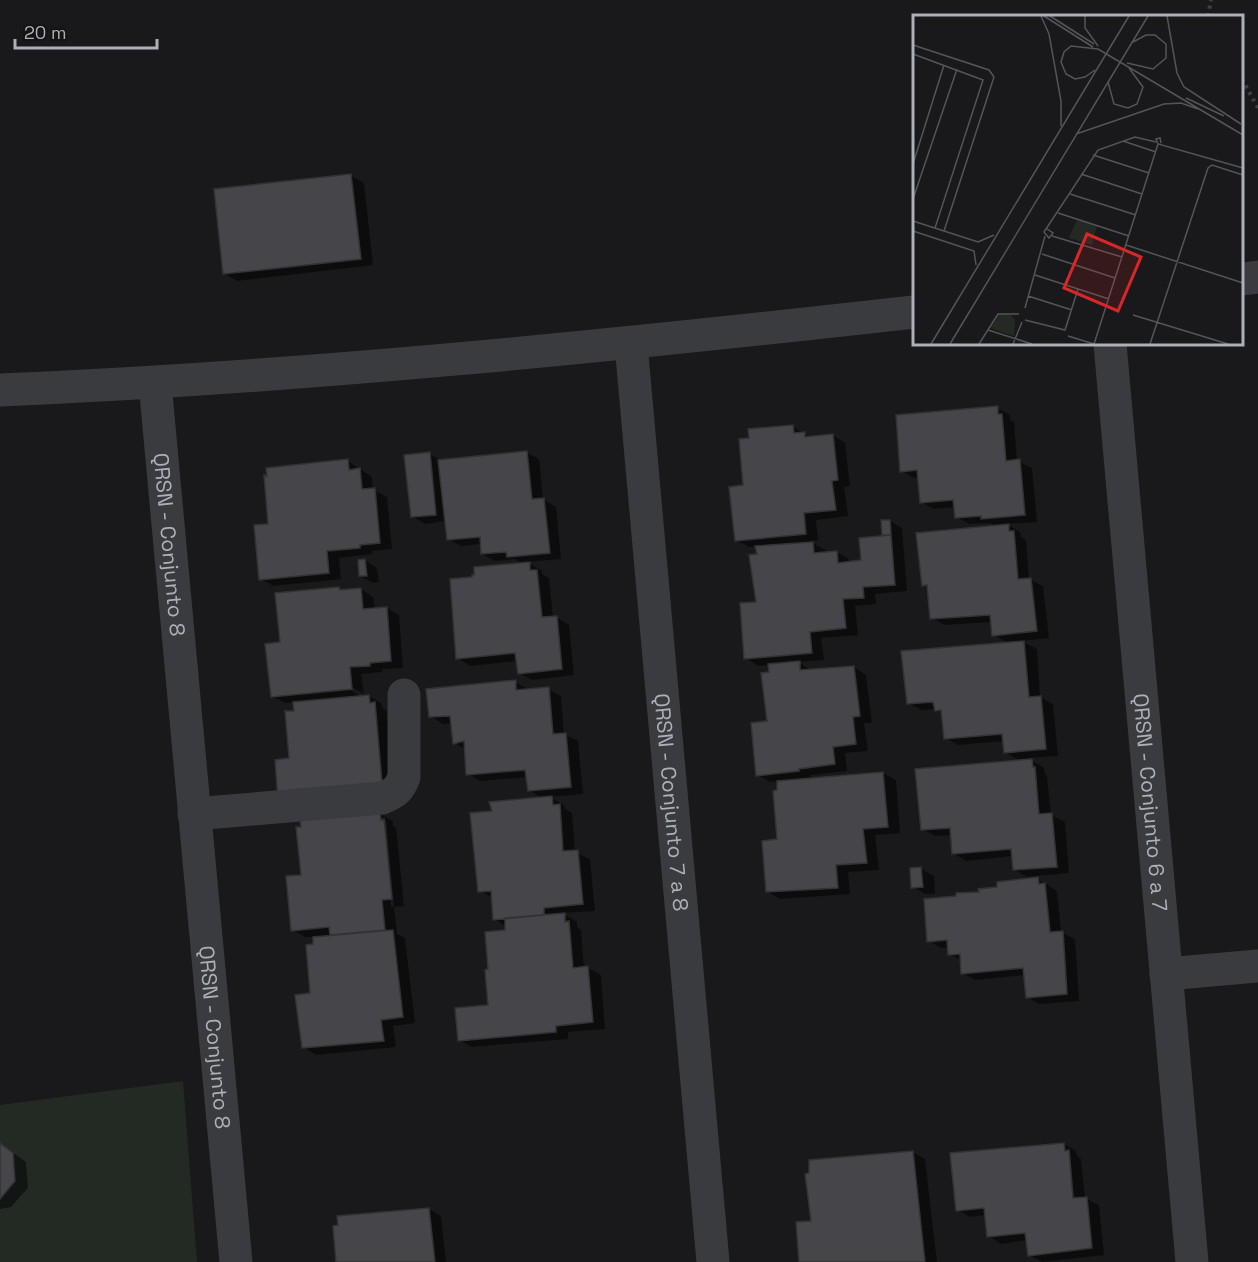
<svg xmlns="http://www.w3.org/2000/svg" width="1258" height="1262" font-family="'Space Grotesk',sans-serif">
  <style>
    .green { fill: #232a24 }
    .shadow { fill: #0007; fill-rule: evenodd }
    .building { fill: #46464a; stroke: #333336; stroke-width: 1.5 }
    .lines { fill: none; stroke-linecap: round; stroke-linejoin: round }
    .path { stroke: #404146; stroke-width: 4; stroke-dasharray: 3 4.5; stroke-linecap: butt }
    .minor { stroke: #3a3b3f; stroke-width: 33 }
    .labels { text-anchor: middle; dominant-baseline: central; stroke-width: 4.5; stroke-linejoin: round; paint-order: stroke }
    .street-label { font-size: 21px; fill: #acb0b9; stroke: #141315 }
    .inset-road { fill: none; stroke: #54555a; stroke-width: 1.5 }
    .view { fill: #d62828; fill-opacity: 0.15; stroke: #d62828; stroke-width: 3 }
    .inset-edge { fill: none; stroke: #acb0b9; stroke-width: 3 }
  </style>
  <rect width="100%" height="100%" fill="#19181a"/>
  <path class="green" d="M183,1081L197,1262H0V1105Z"/>
  <path class="shadow" d="M351,176L364,183L373,265L237,281L224,273Z
    M997,408L1010,415V420L1014,422L1017,461L1032,468L1037,522L1007,524L1021,533V537L1026,540L1029,579L1043,586L1049,638L1021,641L1037,649L1040,697L1053,704L1058,756L1028,758L1044,768L1045,774L1047,776L1051,815L1065,822L1069,873L1027,877L1015,870L1013,856L966,861L953,853L952,835L935,836L923,829L1022,762L1005,752L1004,741L958,745L945,738L943,714L936,709L921,710L908,703L1008,643L994,635L992,622L944,625L932,618L928,588L923,585L997,527L990,523L969,524L957,517L956,507L934,509L921,502L919,477L914,478L902,471Z
    M792,426L811,438L833,435L845,443L850,486L844,487L848,516L816,520L818,540L809,541L825,550L826,553L836,552L849,559V563L863,562L884,537L883,522L890,521L902,528L907,591L875,594L876,604L855,606L858,635L821,638L824,660L798,662L813,671L854,667L866,675L872,723H864L868,751L845,753L847,771L811,775V780L883,773L896,780L900,833L875,835L879,870L848,872L850,894L780,899L768,892L779,840L778,781L770,782L758,775L769,722V665L758,666L746,658L757,603L759,555L757,546L749,547L736,540L745,487Z
    M526,452L539,459L543,499L556,507L561,559L527,562L542,571V574L549,578L553,618L556,617L569,625L574,675L532,680L519,673L518,661L470,666L458,658L474,579L523,564L514,559L495,561L482,554V544L461,546L448,539L446,521L425,524L412,516L430,454L443,461Z
    M348,461L372,477L373,490L387,497L392,549L372,551V554L339,558L341,579L273,586L261,579L270,525Z
    M365,560L377,568L379,582L373,583L360,576Z
    M339,589L344,591L361,589L373,597L375,610L387,608L399,615L403,668L382,669V672L361,674L364,694L346,684L345,687L362,697L369,696L381,703L382,708L387,711L393,789L380,814L393,821V826L396,828L404,906L394,907L397,934L405,938L415,1023L393,1026L396,1047L316,1055L303,1047L312,995L314,937H305L293,930L303,876V828L291,760L296,712L295,702L285,703L272,696L282,644ZM383,820H386L394,907H391Z
    M515,682L528,689H548L561,696L564,734L578,741L583,794L550,797L564,805L565,809L572,813L575,852L590,859L595,911L562,913L577,922V927L581,930L584,968H588L601,975L605,1029L568,1032V1039L472,1047L459,1040L489,1006L490,971L506,931L505,926L494,919L493,898L480,891L494,813L544,799L529,790L528,777L480,781L468,774L466,750L455,743L453,723L443,724L430,716Z
    M921,869L934,876L935,894H925L913,887Z
    M1038,879L1057,891L1061,932L1075,939L1079,1001L1039,1004L1027,997L1025,975L975,980L963,973L962,961L950,954L949,947L941,948L929,941L981,893Z
    M0,1143L26,1162L28,1188L11,1207L0,1209Z
    M1064,1144L1076,1151L1077,1156L1081,1159L1085,1198L1099,1205L1104,1255L1042,1262L1030,1255L1028,1240L1001,1244L989,1236L986,1215L970,1217L958,1210ZM1067,1152H1070L1075,1206H1072Z
    M912,1152L925,1159L937,1262H801L813,1222Z
    M429,1209L441,1216L446,1262H338Z"/>
  <path class="building" d="M351,174L361,259L223,274L214,189Z
    M998,406V414H1002L1006,461L1020,459L1025,515L981,519V516L955,518L953,500L920,503L917,470L900,472L896,415Z
    M793,425L794,433L805,432V437L833,434L838,480L832,481L836,510L804,513L806,534L735,541L729,487L743,485L739,439L749,438L748,429Z
    M527,451L532,499L544,498L550,553L507,557L506,552L481,554L480,537L447,540L438,460Z
    M430,452L436,515L411,517L404,455Z
    M348,459L349,470L360,468L362,489L375,488L380,543L360,545V548L327,551L329,573L259,580L254,525L268,524L264,475L267,476L266,468Z
    M881,520H890L891,535H882Z
    M1009,524V531H1014L1018,579L1031,578L1037,631L992,636L990,615L930,619L927,585L922,586L916,533Z
    M891,535L895,585L863,587L864,598L843,599L846,628L810,632L812,653L744,659L740,603L756,602L749,555L757,554L755,546L813,542L814,553L837,551L838,563L861,560L859,538Z
    M365,559L367,576H359L358,560Z
    M530,562V570H537L542,617L557,616L562,669L518,674L515,653L456,659L450,579L472,577V575H474V567Z
    M339,587L340,590L361,588L363,609L387,607L391,661L370,663V666L350,667L352,689L271,697L265,644L280,642L275,593Z
    M1024,641L1029,697L1041,696L1046,749L1004,753L1002,734L944,739L941,710L935,711L933,702L907,704L901,651Z
    M800,661V670L854,666L860,716L853,717L856,744L833,747L835,764L799,769V771L756,776L751,723L767,721L761,673L769,672L768,664Z
    M516,680V690L549,687L553,734L566,733L571,787L528,791L525,770L466,775L464,741L453,744L450,716L429,717L426,689Z
    M369,695L370,703L375,702L382,783L279,814L275,760L289,758L285,711H294L293,702Z
    M1032,759L1033,767H1035L1039,814L1052,813L1057,867L1013,870L1011,849L952,854L950,828L921,830L915,769Z
    M883,772L888,827L863,829L867,863L836,865L838,888L766,892L762,841L777,839L773,791L777,790V781Z
    M552,796L553,805L560,804L563,851L578,850L583,904L544,908V915L493,920L491,891L478,892L470,813L492,811L489,802Z
    M380,812L381,820L384,819L392,899L382,900L385,930L330,935L329,927L291,931L286,876L301,875L296,827H301L300,819Z
    M921,867L923,887L911,888L910,868Z
    M1038,877L1039,884L1045,883L1050,932L1063,931L1067,994L1026,998L1023,968L961,974L960,954L948,955L947,940L927,942L924,899L956,896V893L979,892L978,889L997,887V882Z
    M565,913V922L569,921L573,968L588,966L593,1022L556,1026V1032L458,1041L455,1008L488,1005L485,970L488,969L485,932L505,930V918Z
    M393,930L403,1017L381,1020L384,1041L302,1048L295,995L310,993L306,945L313,944V937Z
    M0,1143L13,1153L15,1181L0,1199Z
    M1064,1143L1065,1151L1069,1150L1073,1198L1087,1197L1092,1248L1028,1256L1025,1233L987,1237L984,1208L956,1211L950,1153Z
    M913,1151L925,1262H799L796,1222L811,1221L805,1174L809,1173V1160Z
    M429,1208L435,1262H336L333,1226L338,1225L337,1216Z"/>
  <g class="lines">
    <path class="path" d="M1208,16L1211,0
      M1242,79L1258,108"/>
    <g class="minor">
      <path d="M1242,279L1258,277"/>
      <path id="s1" d="M631,344L713,1262"/>
      <path id="s2" d="M1110,344L1192,1262"/>
      <path id="s3" d="M155,383L236,1262"/>
      <path d="M0,390C306,377 610,346 914,312"/>
      <path d="M194,814L382,798C395,793 399,790 404,777V695"/>
      <path d="M1166,974L1258,966"/>
    </g>
  </g>
  <g class="labels">
    <g class="street-label">
      <text stroke="none"><textPath href="#s3" startOffset="162">QRSN - Conjunto 8</textPath></text>
      <text stroke="none"><textPath href="#s1" startOffset="460">QRSN - Conjunto 7 a 8</textPath></text>
      <text stroke="none"><textPath href="#s2" startOffset="460">QRSN - Conjunto 6 a 7</textPath></text>
      <text stroke="none"><textPath href="#s3" startOffset="657">QRSN - Conjunto 8</textPath></text>
    </g>
  </g>
  <g transform="translate(913 15)">
    <rect width="330" height="330" fill="#19181a"/>
    <path d="M164,205L184,211L179,230L156,223ZM87,299L98,300L102,305L101,321L77,313Z" fill="#232a24"/>
    <path class="inset-road" d="M128,1L136,19L148,86V111M131,1L180,32M137,1L181,29M172,1V13L185,31M254,1L264,58L271,72L328,109M0,30L76,55L81,62L31,216M185,34L330,120M0,39L70,65L22,213M214,48L240,54L253,43V29L242,20H233L220,27M182,55L172,62L162,64L153,59L148,47L151,37L158,31L185,34M195,67L201,89L215,93L224,89L230,72L216,53M273,83L311,101M163,119L251,89L268,88L285,94M210,126L243,137M248,128L247,123L243,124L245,129L330,153M180,140L236,158M0,149L31,50M168,159L229,179M157,179L223,200M0,184L44,54M145,198L216,221M0,206L65,227L81,220M134,214L140,218L136,223L131,217L185,135L222,122L243,127M0,216L61,236L63,250M139,221L209,242M213,230L330,268M129,239L202,263M122,260L196,284M115,281L159,295M112,293L132,221M220,300L315,329M112,305L152,315L165,274M75,315L119,329M155,321L181,329M18,329L216,1M37,329L235,1M66,329L85,299H106M100,329L109,307M181,329L245,129M237,329L295,153L299,150L330,160"/>
    <path class="view" d="M174,219L228,242L205,296L151,273Z"/>
    <rect width="330" height="330" class="inset-edge"/>
  </g>
  <path d="M15 39v9h142v-9" fill="none" stroke="#acb0b9" stroke-width="3"/>
  <text x="24" y="39" font-size="18" fill="#acb0b9" stroke="#141315" stroke-width="4.5" paint-order="stroke">20 m</text>
</svg>
